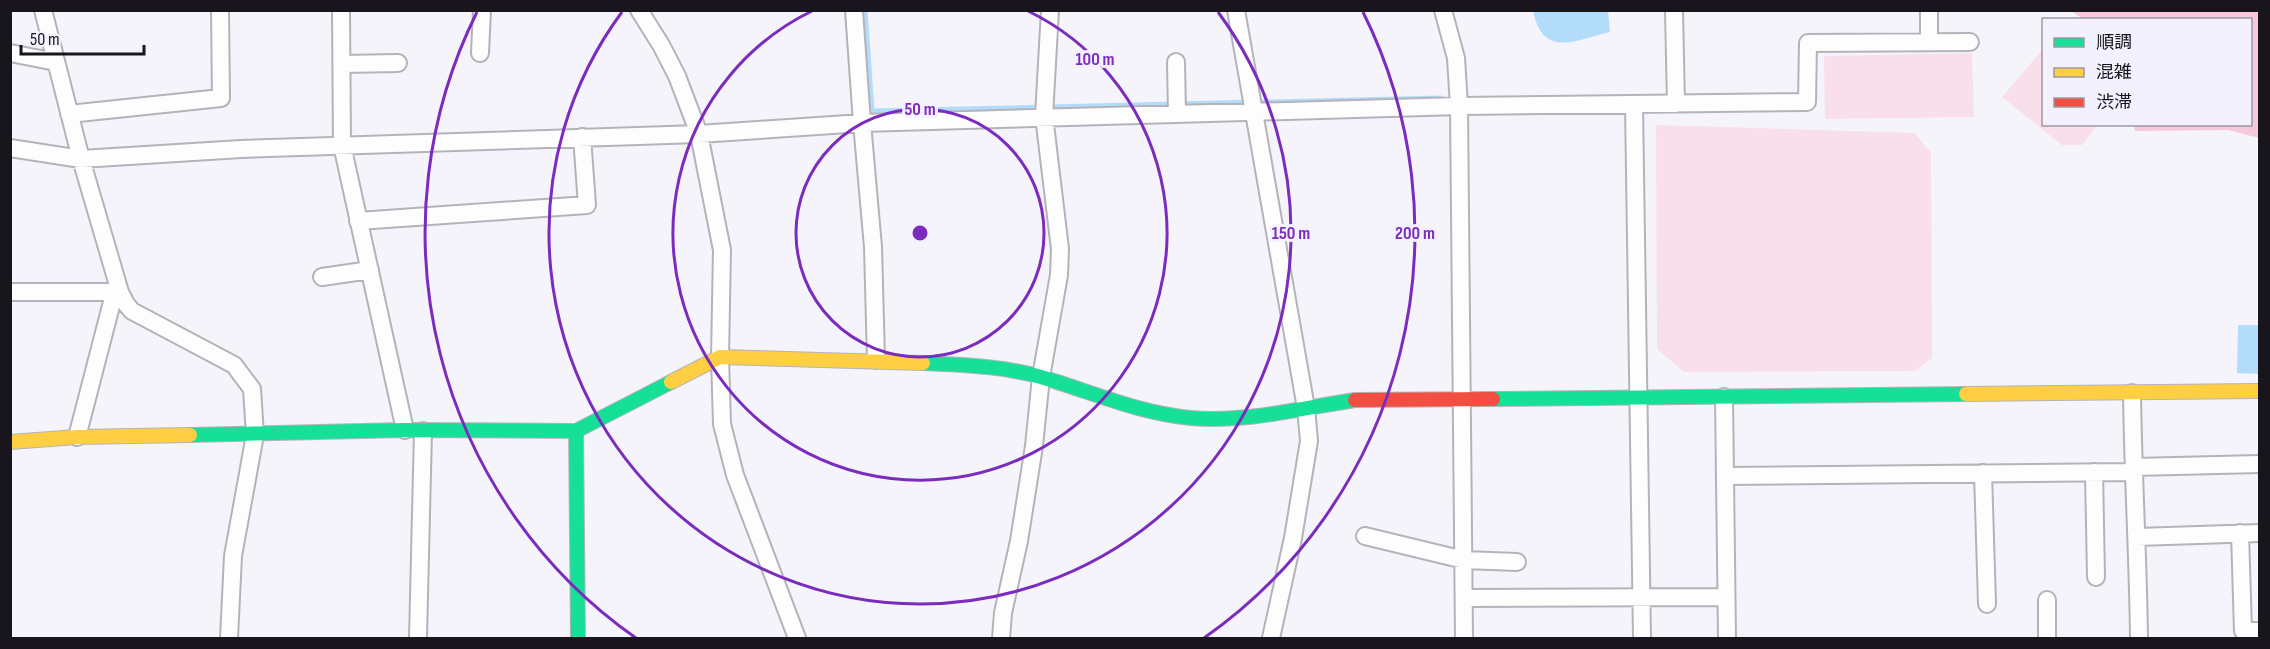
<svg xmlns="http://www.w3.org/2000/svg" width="2270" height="649" font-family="'Sofia Sans Condensed','Noto Sans JP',sans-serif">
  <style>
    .green { fill: #f9dfea }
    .forest { fill: #f6c8dc }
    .water { fill: #b3dcfb }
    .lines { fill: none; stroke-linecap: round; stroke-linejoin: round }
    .stream { stroke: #b3dcfb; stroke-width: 5 }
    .street-casing { stroke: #b5b3ba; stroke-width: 20 }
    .fast-casing { stroke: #b5b3ba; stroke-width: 16 }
    .slow-casing { stroke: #b5b3ba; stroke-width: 16 }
    .jam-casing { stroke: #b5b3ba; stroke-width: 16 }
    .street { stroke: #fefdfe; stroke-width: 16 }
    .fast { stroke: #16e098; stroke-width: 14 }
    .slow { stroke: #ffcf43; stroke-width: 14 }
    .jam { stroke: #f24e42; stroke-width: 14 }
    .ring { fill: none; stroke: #7b2cbf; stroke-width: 3 }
    .centre { fill: #7b2cbf; stroke: #f4f1fe; stroke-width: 3 }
    .ring-label { font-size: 18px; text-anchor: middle; font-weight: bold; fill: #7b2cbf; stroke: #f4f1fe; stroke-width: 6; stroke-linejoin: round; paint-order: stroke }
  </style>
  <rect width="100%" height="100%" fill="#f5f4fb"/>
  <path class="green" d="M2043,49L2044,124L2097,125L2082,145H2062L2002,97Z
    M1972,53L1974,117L1825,119L1824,56Z
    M1656,125L1914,133L1931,152L1932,358L1915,371L1684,372L1657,349Z"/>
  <path class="forest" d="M2071,11H2259V138L2228,130L2135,131L2134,125L2250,124V20L2083,19Z"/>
  <path class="water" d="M1533,11H1608L1610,32C1576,40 1543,59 1533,11Z
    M2238,325H2259V374L2237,373Z"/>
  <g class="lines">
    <path class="stream" d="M865,10L872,111L1441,98"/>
    <defs>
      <path id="street" d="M43,10L81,159L120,292L126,304L132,311L234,365L252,389L255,435L233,556L229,638
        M341,10L342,145L405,430
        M639,10L661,45L677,76L699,134L722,250L720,357L722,424L735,475L797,638
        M854,10L862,123L1459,106L1464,638
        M1236,10L1306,408L1309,441L1293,538L1271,638
        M1443,10L1456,58L1459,106L1807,102L1808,43L1970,42
        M1674,10L1676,104
        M1929,42V10
        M10,53L56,62
        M480,53L482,10
        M1176,62L1177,114
        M342,64L398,63
        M1634,105L1642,638
        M69,114L221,98L220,10
        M10,148L81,159L241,149L699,134L862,123L873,247L876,360
        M358,221L587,205L582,137
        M322,277L370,270
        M10,292H120
        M2132,393C2133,475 2138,556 2139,638
        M1724,397L1727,638
        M77,437L112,302L120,292
        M2133,467L2260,464
        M2094,472L2096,577
        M1983,473L1987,604
        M1725,476L2133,472
        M2240,533L2243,631H2260
        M1365,536L1464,560L1517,562
        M2137,537L2260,533
        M1464,598L1726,597
        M418,638L423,431
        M1001,638L1003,613L1019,541L1034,446L1041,377L1059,275L1060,249L1044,116L1050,10
        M2047,638V600"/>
      <path id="fast" d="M923,363C963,365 1003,366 1041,377C1092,392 1138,413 1191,418C1245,423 1302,408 1355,400
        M1493,399L1966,394
        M576,431L578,638
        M190,435L405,430L576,431L671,382"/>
      <path id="slow" d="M671,382L720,357L923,363
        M1966,394L2260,391
        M10,442L77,437L190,435"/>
      <path id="jam" d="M1355,400L1493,399"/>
    </defs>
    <use href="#street" class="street-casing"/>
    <use href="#fast" class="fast-casing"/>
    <use href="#slow" class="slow-casing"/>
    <use href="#jam" class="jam-casing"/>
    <use href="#street" class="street"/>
    <use href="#fast" class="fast"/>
    <use href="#slow" class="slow"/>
    <use href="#jam" class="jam"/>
  </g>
  <g class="ring">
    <circle cx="920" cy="233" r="124"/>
    <path d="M1028 11A247 247 0 1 1 812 11"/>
    <path d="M1218 12A371 371 0 1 1 622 12"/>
    <path d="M636 638A495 495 0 0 1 477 12M1363 12A495 495 0 0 1 1204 638"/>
  </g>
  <circle cx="920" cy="233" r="9" class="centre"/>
  <g class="ring-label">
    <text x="1095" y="65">100 m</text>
    <text x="920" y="115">50 m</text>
    <text x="1291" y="239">150 m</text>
    <text x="1415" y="239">200 m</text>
  </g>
  <rect width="2270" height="649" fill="none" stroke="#18151d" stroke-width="24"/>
  <rect x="2042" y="18" width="210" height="108" fill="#f4f1fe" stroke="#9c99a4" stroke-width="1.5"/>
  <rect x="2054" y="38" width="30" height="9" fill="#16e098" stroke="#9c99a4" stroke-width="1.5"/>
  <text x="2096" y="48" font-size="18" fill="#18151d">順調</text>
  <rect x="2054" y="68" width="30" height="9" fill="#ffcf43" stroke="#9c99a4" stroke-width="1.5"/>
  <text x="2096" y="78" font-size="18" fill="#18151d">混雑</text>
  <rect x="2054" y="98" width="30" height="9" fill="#f24e42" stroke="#9c99a4" stroke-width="1.5"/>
  <text x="2096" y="108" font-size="18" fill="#18151d">渋滞</text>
  <path d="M21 45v9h123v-9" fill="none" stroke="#18151d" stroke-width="3"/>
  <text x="30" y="45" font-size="18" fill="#18151d" stroke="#f4f1fe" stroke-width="4.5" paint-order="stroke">50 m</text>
</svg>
